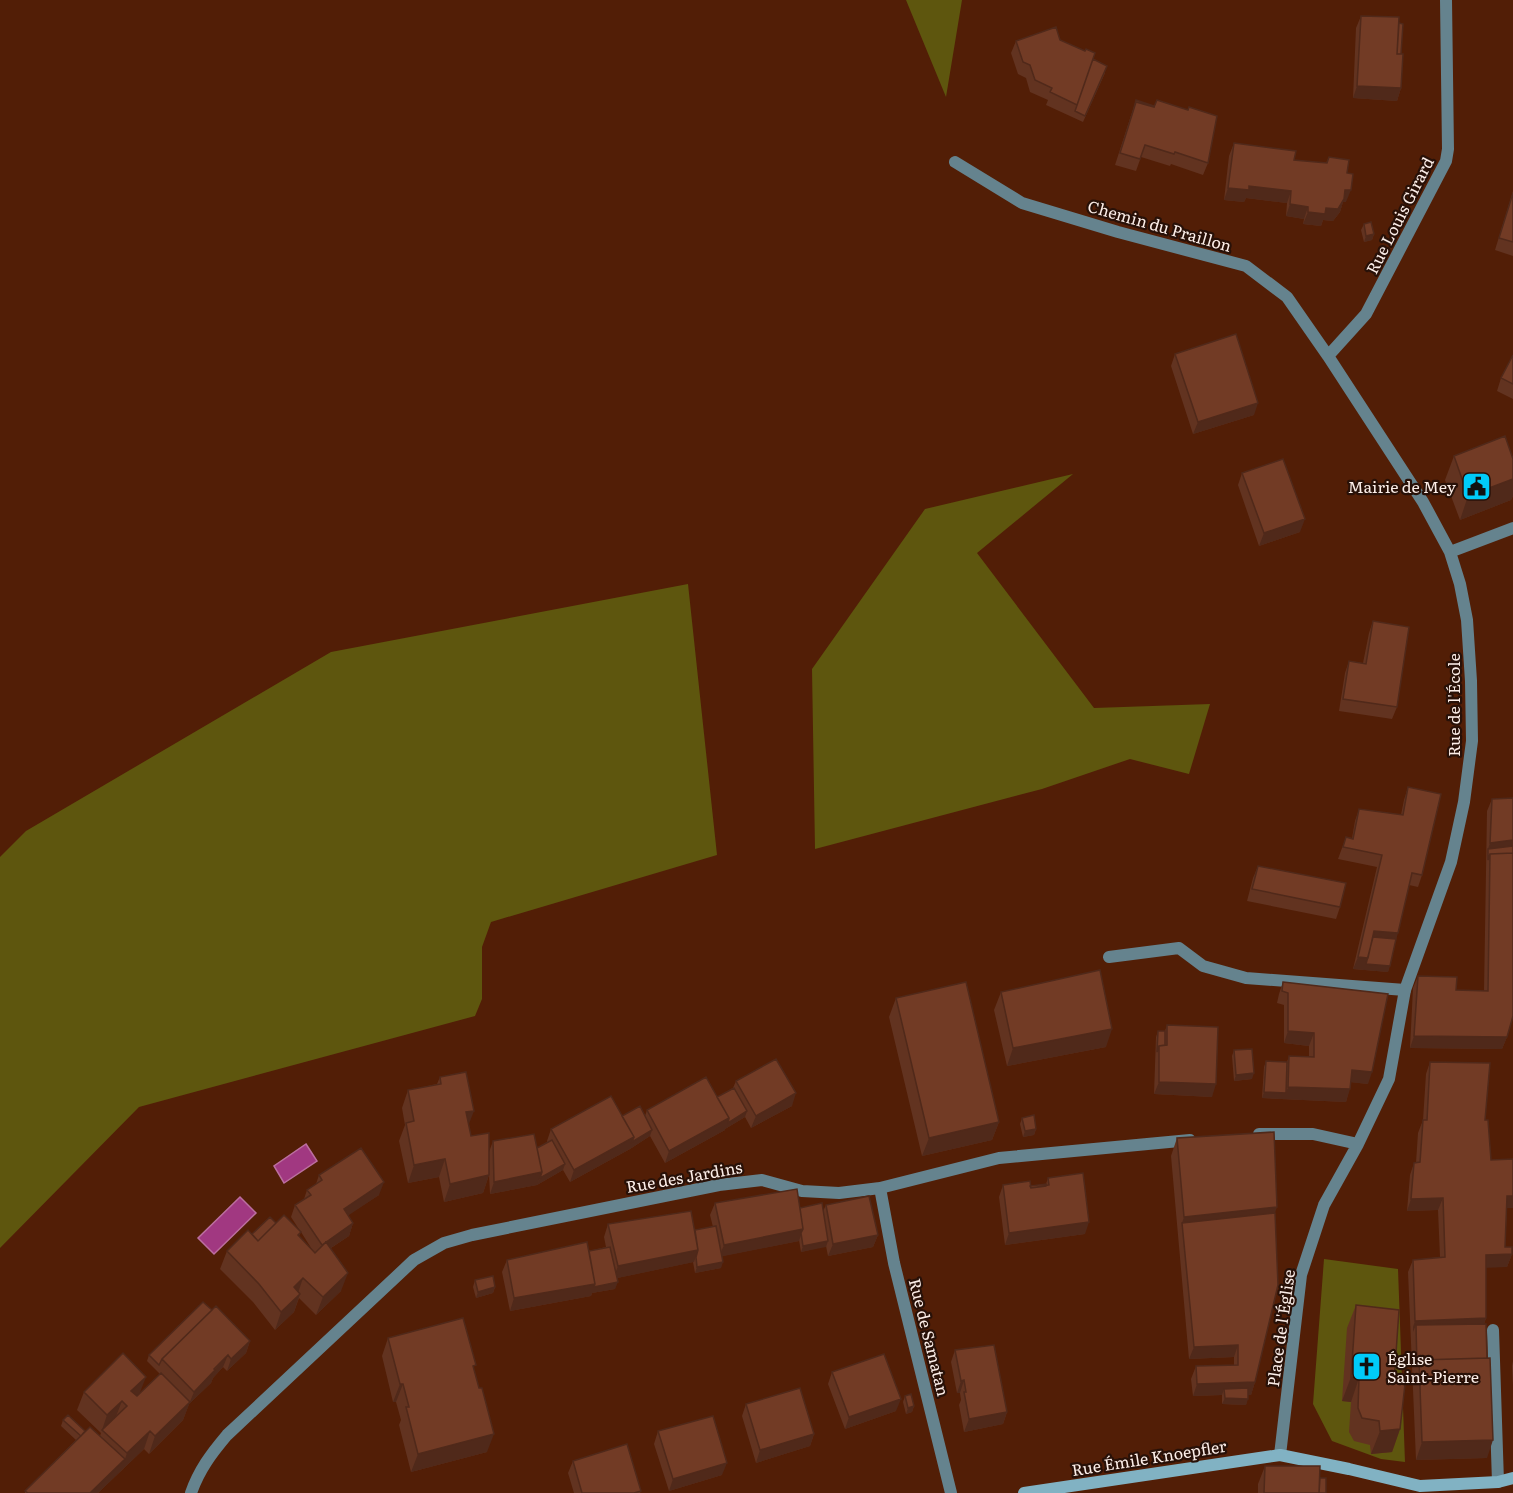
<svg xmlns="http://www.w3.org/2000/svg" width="1513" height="1493" font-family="Literata,serif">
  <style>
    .green { fill: #5e560e }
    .water { fill: #a13881; stroke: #bc6fa0; stroke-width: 1.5 }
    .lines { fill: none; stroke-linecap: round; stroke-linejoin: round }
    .service { stroke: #65838e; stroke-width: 12 }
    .minor { stroke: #65838e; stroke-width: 12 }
    .secondary { stroke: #81b2c3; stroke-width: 12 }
    .wall { fill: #623320; fill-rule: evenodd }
    .shaded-wall { fill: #50291a }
    .building { fill: #723b25; stroke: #50291a; stroke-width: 1.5 }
    .labels { text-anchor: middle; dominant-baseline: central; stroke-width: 4.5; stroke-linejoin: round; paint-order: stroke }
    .street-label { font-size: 16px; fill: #fceee8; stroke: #281108 }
    .poi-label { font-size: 16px; fill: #fceee8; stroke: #281108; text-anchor: end }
  </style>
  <rect width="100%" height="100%" fill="#521e06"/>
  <path class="green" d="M906,0H962L946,97Z
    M1073,474L977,553L1094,708L1210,704L1189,774L1130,759L1042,789L815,849L812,669L925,509Z
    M688,584L717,855L491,922L482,947V999L475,1016L139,1107L0,1248V857L26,831L331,652Z
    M1324,1259L1398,1269L1405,1462L1381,1459L1332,1441L1313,1404Z"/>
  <path class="water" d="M306,1144L317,1161L284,1183L274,1166Z
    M240,1197L256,1213L214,1254L198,1238Z"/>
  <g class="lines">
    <path class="service" d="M1109,957L1179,948L1203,966L1246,978L1405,990"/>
    <path class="minor" d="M955,162L1022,203L1118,232L1246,266L1287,297L1328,356L1423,502L1450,552L1460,584L1467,620L1471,681L1472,741L1464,802L1451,862L1405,990L1389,1079L1358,1144L1324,1205L1301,1275L1280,1455
      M1328,356L1366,314L1446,161L1448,149L1446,0
      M1450,552L1513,528
      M1259,1134H1313L1358,1144
      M880,1188L894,1263L951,1493
      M1493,1330L1498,1482
      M191,1493C199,1470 211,1454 227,1435L414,1260L444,1243L472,1235L719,1185L762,1180L802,1191L839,1193L880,1188L999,1158L1190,1140"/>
    <path class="secondary" d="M1024,1493L1280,1455L1349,1469L1420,1486L1498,1482L1513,1478"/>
  </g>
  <path class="wall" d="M1361,16L1399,23L1401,54V88L1397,101L1353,98L1356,28Z
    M1060,40L1093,59L1105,73L1083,122L1046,105L1048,100L1030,92L1026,78L1018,74L1011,53L1016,41Z
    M1136,100L1208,163L1203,175L1171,164L1170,166L1141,157L1136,171L1115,165Z
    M1234,143L1294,160L1326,163L1329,157L1347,173L1346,202H1343L1340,212L1333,221L1323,220L1321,226L1303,224L1304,219L1286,216L1287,203L1246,198L1244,202L1224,200L1229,156Z
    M1513,191V256L1495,250Z
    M1364,224L1374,234L1372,240L1364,242L1361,230Z
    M1175,354L1254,415L1193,434L1171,366Z
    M1513,355V399L1497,391L1501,378Z
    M1454,456H1513V496L1511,500L1460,520L1445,480Z
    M1242,473L1300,532L1259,546L1238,485Z
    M1373,621L1397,707L1392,719L1339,711L1345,673L1349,661L1363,663L1369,633Z
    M1408,787L1422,875L1418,887L1409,885L1388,972L1353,969L1377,867L1338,859L1346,837L1352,838L1355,821L1359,809L1401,815L1404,800Z
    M1492,799L1507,1037L1502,1049L1410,1048L1413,988L1418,976L1456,990L1484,991L1487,811Z
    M1258,866L1340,907L1336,919L1247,901L1253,878Z
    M1283,982L1368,1084L1351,1082L1346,1102L1262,1098L1264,1067L1266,1061L1287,1062L1289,1056L1309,1057V1046L1284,1043V1005L1277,1003L1279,994Z
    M1001,992L1106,1047L1007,1066L994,1010Z
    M896,998L999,1122L992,1140L922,1156L889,1017Z
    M1167,1025L1212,1097L1154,1094L1156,1037L1158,1031H1165Z
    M1234,1050L1252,1079L1234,1081L1232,1056Z
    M1430,1062L1485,1120L1491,1160L1513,1159V1208H1507L1505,1247L1512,1254L1507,1267H1486V1318L1484,1324L1487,1458L1416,1460L1408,1272L1413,1260L1440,1257L1438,1210L1407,1211L1410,1175L1414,1163H1416L1418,1133L1423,1120L1426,1074Z
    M440,1077L469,1125L471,1136L489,1152L493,1141L537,1148L547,1142V1141L551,1129L622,1116H645L647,1110L717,1097L733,1088L736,1081L792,1106L751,1128L745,1117L725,1129V1130L665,1163L650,1136L630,1149L570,1182L563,1170L537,1185L490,1194L489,1175L483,1193L444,1202L439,1177L408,1183L399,1141L405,1125L402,1108L408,1090L437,1084Z
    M1022,1118L1036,1129L1034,1135L1023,1137L1020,1124Z
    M1177,1138L1275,1213L1255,1382L1251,1395H1248L1246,1405L1222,1404V1395L1193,1396L1191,1379L1196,1366H1234V1357L1189,1359L1171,1156Z
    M319,1175L379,1195L348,1215L353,1223L349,1236L331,1248L341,1291L316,1315L299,1298L294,1312L275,1330L253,1302L220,1269L227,1251L252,1234L276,1223L300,1231L291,1217L295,1205L304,1199L307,1190L316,1184ZM301,1232L313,1251L299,1236Z
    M1048,1178L1085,1234L1005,1245L999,1197L1003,1185L1030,1186L1046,1184Z
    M715,1203L800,1208L823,1211L826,1205L878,1235L873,1247L828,1256L826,1246L801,1252L799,1240V1241L722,1256L721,1268L695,1273L693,1262L617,1278L615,1289L592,1293L591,1296L510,1311L502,1272L507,1260L589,1251L606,1247L604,1237L608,1224L695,1230L713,1227L710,1215Z
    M475,1280L495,1287L493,1293L476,1298L473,1287Z
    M1356,1305L1394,1382L1400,1429L1392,1452L1371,1454L1370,1445L1354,1441L1349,1432L1351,1402L1342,1401L1347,1328Z
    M212,1310L250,1341L246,1353L227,1371L223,1367L213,1378L211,1383L189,1404L183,1420L149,1454L144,1449L98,1493H25V1491L76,1440L61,1426L63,1420L85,1431L100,1436L101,1433L77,1410L84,1392L140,1394L160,1374L147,1361L149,1355Z
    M388,1338L474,1371L487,1452L411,1472L399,1425L401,1420L396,1402H393L382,1356Z
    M955,1350L1007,1412L1003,1424L964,1432L959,1405L961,1400L960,1393H957L951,1362Z
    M1513,1361V1386L1512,1366Z
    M832,1372L896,1411L845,1429L828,1384Z
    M905,1396L914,1406L912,1412L906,1414L903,1402Z
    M746,1404L814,1434L810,1446L756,1463L742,1416Z
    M658,1431L722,1475L669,1491L654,1444Z
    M573,1461L641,1491L640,1493H574L568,1473Z
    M1265,1466L1320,1478L1326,1493H1258V1484Z"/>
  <path class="shaded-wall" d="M1357,86L1401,88L1397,101L1353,98Z
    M1249,186L1291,191L1287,203L1246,198L1244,202L1224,200L1228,188Z
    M1345,190H1351L1346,202H1343L1340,212L1333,221L1323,220L1321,226L1303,224L1308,212L1326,208Z
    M1290,204L1308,207L1304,219L1286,216Z
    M1374,234L1372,240L1364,242L1366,236Z
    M1258,403L1254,415L1193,434L1198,422Z
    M1513,479V496L1511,500L1460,520L1468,496Z
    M1305,519L1300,532L1259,546L1264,533Z
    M1513,840V851L1488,849L1486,855L1490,843Z
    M1374,931L1398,933L1394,946L1372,937Z
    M1358,957L1368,958L1390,966L1388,972L1353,969Z
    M1112,1029L1106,1047L1007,1066L1013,1048Z
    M1288,1031L1314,1033L1309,1046L1284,1043Z
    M1414,1036L1507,1037L1502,1049L1410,1048Z
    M1352,1070L1372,1072L1368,1084L1348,1082Z
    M1254,1073L1252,1079L1234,1081L1236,1075Z
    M1159,1082L1216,1084L1212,1097L1154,1094Z
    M1288,1087L1350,1089L1346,1102L1262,1098L1264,1092L1286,1093Z
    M796,1093L792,1106L751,1128L756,1116Z
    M474,1111L467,1129L466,1112Z
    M747,1111L745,1117L725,1129V1130L665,1163L669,1151L729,1118Z
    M999,1122L992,1140L922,1156L929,1138Z
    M1036,1129L1034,1135L1023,1137L1025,1131Z
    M652,1130L650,1136L630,1149L570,1182L574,1170L634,1137Z
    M445,1159L439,1177L408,1183L414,1165Z
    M565,1164L563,1170L537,1185L540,1178Z
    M542,1172L537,1185L490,1194L494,1182Z
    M489,1175L483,1193L444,1202L450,1184Z
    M384,1182L379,1195L340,1221L344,1209Z
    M1507,1196H1513V1208H1503Z
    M1443,1198L1438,1210L1407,1211L1411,1199Z
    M1277,1207L1271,1225L1182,1223L1178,1235L1184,1217Z
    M1089,1222L1085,1234L1005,1245L1009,1233Z
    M353,1223L349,1236L317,1257L322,1245Z
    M803,1229L799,1241L719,1257L724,1245Z
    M878,1235L873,1247L828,1256L833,1244Z
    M828,1241L826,1247L801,1252L803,1246Z
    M698,1250L694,1262L613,1279L618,1266Z
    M1512,1254L1507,1267L1482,1268L1486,1255Z
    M723,1262L721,1268L695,1273L697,1267Z
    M348,1273L341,1291L316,1315L323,1297Z
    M303,1278L297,1296L294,1287Z
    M618,1282L615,1289L592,1293L591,1296L510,1311L514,1298L595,1284Z
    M495,1287L493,1293L476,1298L478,1292Z
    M300,1294L294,1312L275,1330L281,1312Z
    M1486,1318L1482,1330L1416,1325L1413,1332V1327L1415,1321Z
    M250,1341L246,1353L227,1371L231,1359Z
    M1238,1345L1234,1357L1189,1359L1194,1347Z
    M228,1355L223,1367L213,1378L211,1383L189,1404L194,1392Z
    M146,1377L139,1395L126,1408L131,1391Z
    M1351,1377L1359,1378L1351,1402L1342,1401Z
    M964,1380L960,1393H957L961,1381Z
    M1255,1382L1251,1395H1225L1224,1389L1222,1395L1193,1396L1197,1384Z
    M400,1384H403L396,1402H393Z
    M1225,1398L1248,1399L1246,1405L1222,1404Z
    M901,1399L896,1411L845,1429L849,1417Z
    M122,1401L115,1419L102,1430L101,1433L107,1415Z
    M190,1402L183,1420L149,1454L155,1436Z
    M914,1406L912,1412L906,1414L908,1408Z
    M1007,1412L1003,1424L964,1432L969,1419Z
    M1400,1429L1392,1452L1371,1454L1380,1431Z
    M150,1431L144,1449L98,1493H90L125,1459L127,1453Z
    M494,1434L487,1452L411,1472L418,1454Z
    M814,1434L810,1446L756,1463L760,1450Z
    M1493,1440L1487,1458L1416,1460L1422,1442Z
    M727,1463L722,1475L669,1491L673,1479Z"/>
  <path class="building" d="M1361,16L1399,17L1397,54H1403L1401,88L1357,86Z
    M1399,23L1403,24L1401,54H1397Z
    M1056,27L1060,40L1085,51L1086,49L1095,53L1077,105L1050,92L1052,88L1035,80L1030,65L1023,62L1016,41Z
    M1093,59L1107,66L1085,116L1075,111Z
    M1136,100L1154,106V107L1136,102L1134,108Z
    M1157,100L1188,110L1189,107L1217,116L1208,163L1175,152L1174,154L1145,145L1140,159L1120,153L1136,102L1154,107Z
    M1234,143L1296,151L1294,160L1327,163L1329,157L1349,160L1347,173L1353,174L1351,190H1345L1344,199L1338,209L1326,208L1325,214L1308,212V207L1290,204L1291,191L1249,186V190L1228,188Z
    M1513,193V242L1499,238Z
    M1371,222L1374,234L1366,236L1364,224Z
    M1236,334L1258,403L1198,422L1175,354Z
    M1513,355V384L1501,378Z
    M1505,436L1513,459V479L1468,496L1454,456Z
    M1283,459L1305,519L1264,533L1242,473Z
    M1373,621L1409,627L1397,707L1343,699L1349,661L1366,664Z
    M1408,787L1441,794L1422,875L1412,873L1398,933L1374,931L1368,958L1358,957L1382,855L1343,847L1346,837L1353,839L1359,809L1403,815Z
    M1513,798V840L1490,843L1492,799Z
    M1513,846V853L1490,854L1488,860V849Z
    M1513,853V1016L1507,1037L1414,1036L1418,976L1457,977L1456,990L1488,991L1490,854Z
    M1258,866L1346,883L1340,907L1252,889Z
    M1373,937L1396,939L1390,966L1366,964Z
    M1100,970L1112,1029L1013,1048L1001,992Z
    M966,982L999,1122L929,1138L896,998Z
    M1283,982L1388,994L1372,1072L1352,1070L1350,1089L1288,1087L1289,1056L1314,1057V1033L1288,1031V993L1282,991Z
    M1167,1025L1218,1027L1216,1084L1159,1082V1046L1167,1045Z
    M1158,1031H1165V1045L1159,1046L1157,1052Z
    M1252,1049L1254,1073L1236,1075L1234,1050Z
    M776,1059L796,1093L756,1116L736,1081Z
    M1266,1061L1287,1062L1286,1093L1264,1092Z
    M1430,1062L1490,1063L1485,1120H1488L1491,1160L1513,1159V1196H1507L1505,1247H1512V1254L1486,1255V1318L1415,1321L1413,1260L1445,1257L1443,1198L1411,1199L1414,1163L1420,1162L1423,1120H1427Z
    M466,1072L474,1111L466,1112L471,1136L489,1133V1175L450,1184L445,1159L414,1165L406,1123L414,1121L408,1090L441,1084L440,1077Z
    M706,1077L729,1118L669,1151L647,1110Z
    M734,1088L747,1111L728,1123L729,1118L717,1097Z
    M611,1096L634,1137L574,1170L551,1129Z
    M640,1106L652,1130L632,1142L634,1137L622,1116Z
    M1034,1115L1036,1129L1025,1131L1022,1118Z
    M1274,1132L1277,1207L1184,1217L1177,1138Z
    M534,1134L542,1172L494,1182L493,1141Z
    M552,1140L565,1164L540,1178L542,1172L537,1148Z
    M361,1148L384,1182L344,1209L353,1223L322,1245L295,1205L311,1195L307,1190L322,1180L319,1175Z
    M1083,1173L1089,1222L1009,1233L1003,1185L1030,1181L1031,1188L1049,1185L1048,1178Z
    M1046,1184V1186L1031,1188L1030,1186Z
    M797,1189L803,1229L724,1245L715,1203Z
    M869,1196L878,1235L833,1244L826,1205Z
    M822,1203L828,1241L803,1246L801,1233L803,1229L800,1208Z
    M691,1211L698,1250L618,1266L608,1224Z
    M1275,1213L1278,1285L1255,1382L1197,1384L1196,1366L1238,1365V1345L1194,1347L1182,1223Z
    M284,1215L301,1232L298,1235L315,1253L326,1242L348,1273L323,1297L303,1278L294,1287L300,1294L281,1312L259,1284L227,1251L248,1230L258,1241Z
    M270,1217L276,1223L258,1241L252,1234Z
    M716,1226L723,1262L697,1267L696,1257L698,1250L695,1230Z
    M587,1242L595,1284L514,1298L507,1260Z
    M610,1247L618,1282L594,1287L595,1284L589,1251Z
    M493,1276L495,1287L478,1292L475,1280Z
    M203,1302L212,1310L162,1359L159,1365L149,1355Z
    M1356,1305L1399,1310L1394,1382L1405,1384L1400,1429L1380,1431L1379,1421L1362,1418L1358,1408L1359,1378L1351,1377Z
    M216,1306L250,1341L231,1359L228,1355L214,1369L215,1370L194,1392L162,1359Z
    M463,1318L476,1365L473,1366L479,1388H482L494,1434L418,1454L406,1407H409L403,1384H400L388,1338Z
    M1486,1324L1487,1358L1419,1360L1417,1366L1416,1325Z
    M994,1345L1007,1412L969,1419L964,1392H966L964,1380L961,1381L955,1350Z
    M123,1353L146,1377L131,1391L137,1396L161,1373L190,1402L155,1436L150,1431L127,1453L102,1430L127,1406L122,1401L107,1415L84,1392Z
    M884,1354L901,1399L849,1417L832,1372Z
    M1490,1358L1493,1440L1422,1442L1419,1360Z
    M800,1388L814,1434L760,1450L746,1404Z
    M1248,1388V1399L1225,1398L1224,1389Z
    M911,1394L914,1406L908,1408L905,1396Z
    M68,1415L85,1431L81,1436L63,1420Z
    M713,1416L727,1463L673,1479L658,1431Z
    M90,1427L125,1459L90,1493H28L25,1491Z
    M627,1444L641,1491L634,1493H582L573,1461Z
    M1265,1466H1320L1319,1493H1264Z
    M1320,1478H1326V1493H1319Z"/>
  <defs>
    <symbol id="civic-square" viewBox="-11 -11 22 22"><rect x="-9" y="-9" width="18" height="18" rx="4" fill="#00cbf9" stroke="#281108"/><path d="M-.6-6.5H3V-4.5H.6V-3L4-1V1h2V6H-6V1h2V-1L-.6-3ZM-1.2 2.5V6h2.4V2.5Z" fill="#111"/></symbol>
    <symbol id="church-square" viewBox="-11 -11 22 22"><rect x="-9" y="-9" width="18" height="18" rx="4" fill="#00cbf9" stroke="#281108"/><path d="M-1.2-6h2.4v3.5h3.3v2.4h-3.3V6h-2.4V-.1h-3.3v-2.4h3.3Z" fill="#111"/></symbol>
  </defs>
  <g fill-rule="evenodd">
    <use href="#civic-square" x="1460" y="470" width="33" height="33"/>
    <use href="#church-square" x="1350" y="1350" width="33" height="33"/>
  </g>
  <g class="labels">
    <g class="street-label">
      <text transform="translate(1399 215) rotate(-63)">Rue Louis Girard</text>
      <text transform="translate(1160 225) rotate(16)">Chemin du Praillon</text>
      <text transform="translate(1453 705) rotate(-90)">Rue de l'École</text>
      <text transform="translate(684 1176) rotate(-10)">Rue des Jardins</text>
      <text transform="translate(1280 1328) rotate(-82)">Place de l'Église</text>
      <text transform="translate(930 1337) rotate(76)">Rue de Samatan</text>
      <text transform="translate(1149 1457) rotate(-9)">Rue Émile Knoepfler</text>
    </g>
    <g class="poi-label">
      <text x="1456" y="486">Mairie de Mey</text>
      <text x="1387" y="1358" text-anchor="start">Église<tspan x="1387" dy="18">Saint-Pierre</tspan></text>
    </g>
  </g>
</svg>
